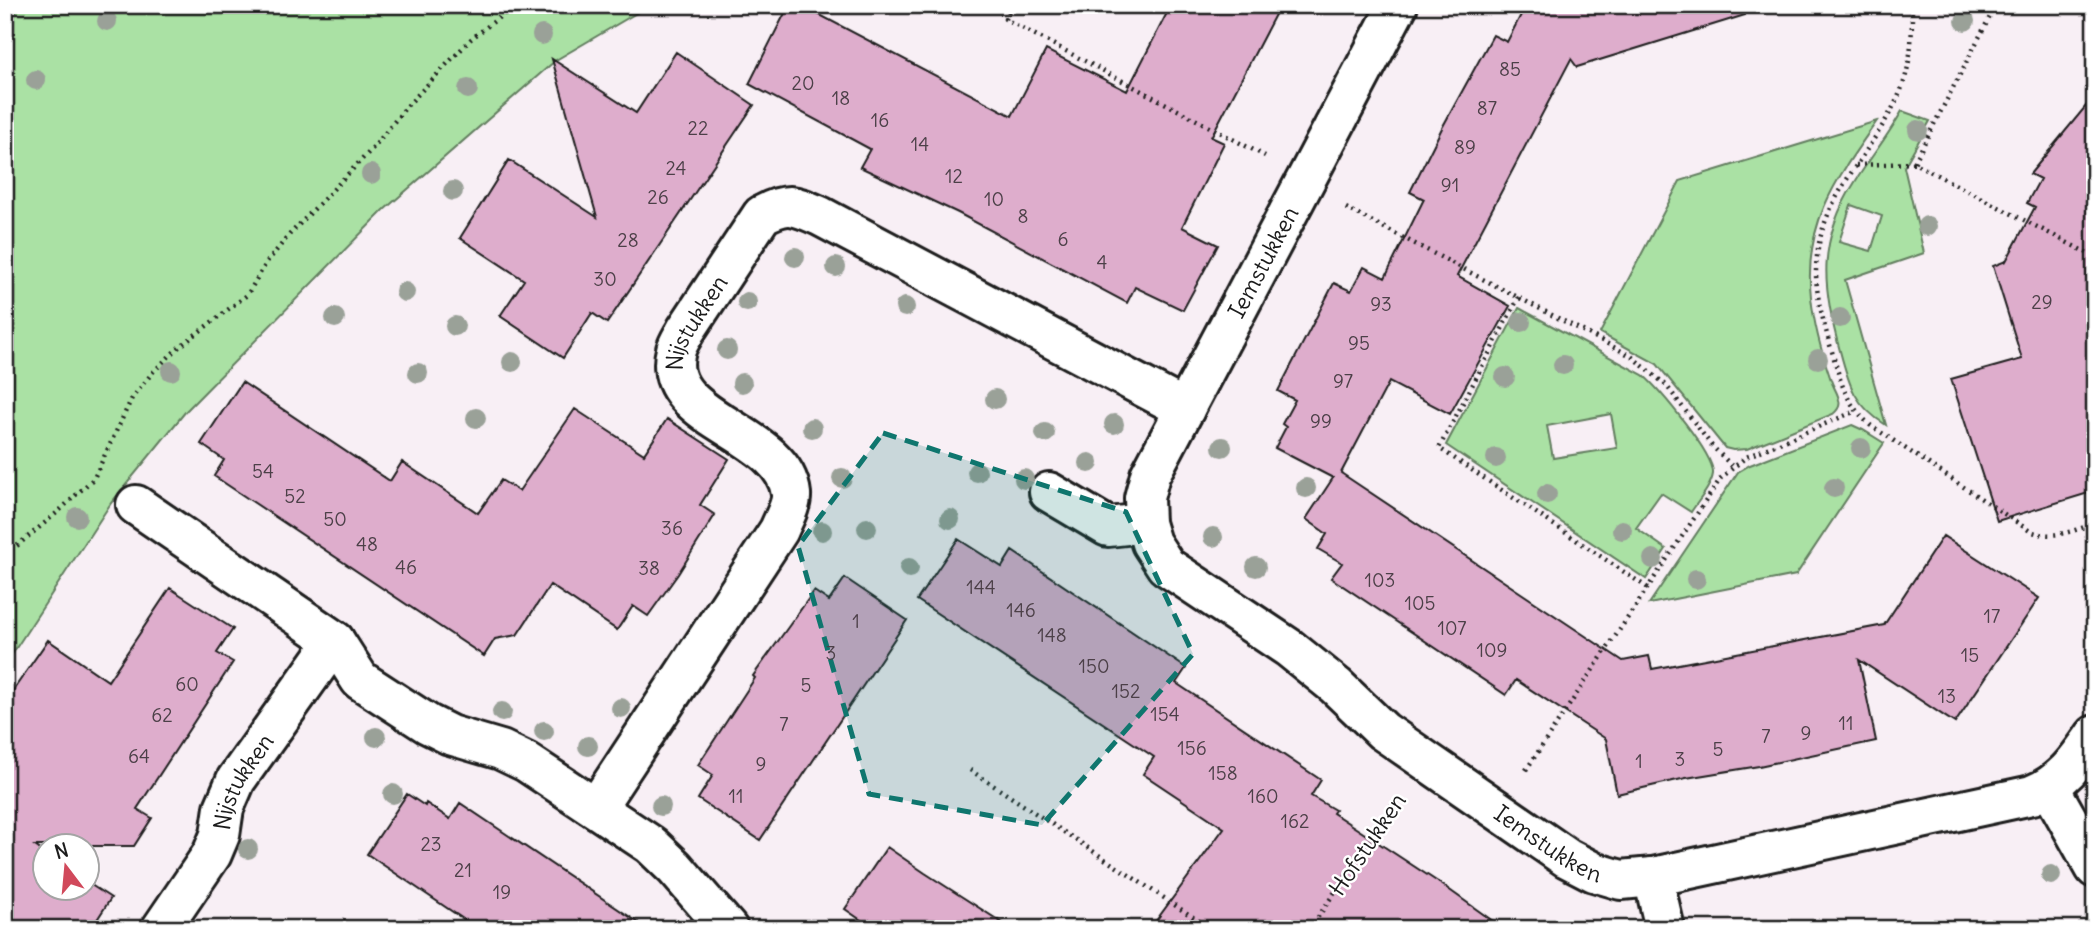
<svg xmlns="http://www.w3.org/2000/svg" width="2100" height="934" font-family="Delius,sans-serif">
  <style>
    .green { fill: #aae1a4; stroke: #637e60; stroke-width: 2; fill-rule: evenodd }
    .building { fill: #deadcc; stroke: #1c1c1c; stroke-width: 2 }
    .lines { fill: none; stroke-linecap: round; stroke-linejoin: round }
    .street-casing { stroke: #1c1c1c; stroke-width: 44 }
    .path { stroke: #1c1c1c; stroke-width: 4.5; stroke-dasharray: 2 5; stroke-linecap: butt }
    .street { stroke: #fff; stroke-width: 38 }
    .tree { fill: #9aa198 }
    .marked { fill: #0f766e; fill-opacity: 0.2; stroke: #0f766e; stroke-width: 5; stroke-dasharray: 14 9; stroke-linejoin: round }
    .labels { text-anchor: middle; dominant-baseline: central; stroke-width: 5; stroke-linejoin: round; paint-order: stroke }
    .number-label { font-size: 19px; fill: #4c4048 }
    .street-label { font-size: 23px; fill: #1c1c1c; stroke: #fff }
  </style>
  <rect width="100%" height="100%" fill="#f8eff5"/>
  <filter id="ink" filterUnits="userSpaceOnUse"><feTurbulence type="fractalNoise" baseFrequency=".0143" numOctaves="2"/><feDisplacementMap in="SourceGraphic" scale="14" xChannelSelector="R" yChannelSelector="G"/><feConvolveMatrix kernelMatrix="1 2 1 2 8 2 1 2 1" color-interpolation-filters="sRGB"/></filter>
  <g filter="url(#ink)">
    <path class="green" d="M23,5H650L556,60L384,210L186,411L111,503L5,665V21Z
      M1902,111L1930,121L1904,167L1924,253L1845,280L1886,425C1854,405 1849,385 1840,351C1822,287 1817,241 1855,182C1870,158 1888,136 1902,111ZM1851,205L1882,216L1871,251L1839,242Z
      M1877,121C1837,178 1803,223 1811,297C1814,325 1822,354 1831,380C1833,387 1838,393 1839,400C1841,406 1838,410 1833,414L1747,449L1733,450L1725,448L1657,364L1600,333L1680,181Z
      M1519,308L1643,375C1659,389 1715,455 1713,474C1711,487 1698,501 1691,512L1661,493L1636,528L1666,549L1646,579L1446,445ZM1611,414L1617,448L1553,458L1547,426Z
      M1852,425L1863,430L1884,443L1796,575L1649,604L1738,472L1750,465Z"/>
    <path class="building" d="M789,5H801L1012,116L1046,50L1127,91L1171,5H1280L1211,137L1224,143L1182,227L1218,245L1183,310L1135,287L1127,303L958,213L860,167L870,149L749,84Z
      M1526,5H1744L1745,15L1577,67L1571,59L1457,276L1510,306L1450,414L1389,382L1341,473L1623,661L1649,656L1652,669L1884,625L1943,536L2039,598L1955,723L1859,660L1876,741L1759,766L1686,778L1617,794L1606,739L1516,680L1506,695L1331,578L1342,563L1318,549L1327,534L1306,519L1333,478L1275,448L1286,427L1282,424L1295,400L1278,391L1334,283L1351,291L1364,267L1385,278L1424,199L1410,192L1442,128L1493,35L1507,42Z
      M676,52L754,105L607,323L592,313L563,358L500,316L524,280L460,238L509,160L597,217L552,59L636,113Z
      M2095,95V491L1997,521L1951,379L2022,359L1993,266L2006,261L2035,207L2027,203L2040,179L2030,174Z
      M242,382L390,481L402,462L478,513L501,480L519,491L575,409L644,454L667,419L729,459L700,505L715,515L678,574L648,616L633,606L617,630L550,585L517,635L495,639L484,656L214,476L224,460L201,444Z
      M958,539L1002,567L1012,551L1186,668L1176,683L1321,780L1311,796L1335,810L1333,813L1444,886L1504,929H1150L1224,828L1143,774L1154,757L917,600Z
      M845,578L907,620L760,840L698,799L713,775L698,765L755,678L753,676L814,591L829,601Z
      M170,588L233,629L217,653L233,662L137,809L152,818L134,846H35L46,854V888H88V883L111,898L91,929H5V702L48,640L108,681Z
      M407,794L425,806L426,803L450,819L460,803L648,929H478L367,854Z
      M887,847L925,873L1012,929H874L845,909Z"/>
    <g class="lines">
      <defs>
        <g id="street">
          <path id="s1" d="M1398,5L1150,475L1144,498L1145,523L1151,543L1166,566L1289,648L1336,686L1383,731L1567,858L1594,872L1621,880L1653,877L2032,795C2062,783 2077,761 2095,735"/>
          <path d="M1049,492L1108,527L1145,523"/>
          <path d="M136,505L335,641L360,680L428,724L450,735L501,750L526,762L651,845L675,868L728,929"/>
          <path d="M2050,788L2095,868"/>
          <path id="s2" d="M596,808L779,530C783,520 792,505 791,494C784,429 657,421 676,350C678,343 683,336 686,330L762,215C788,201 794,205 820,216L1185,409"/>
          <path d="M1653,877L1665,929"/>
          <path id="s3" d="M161,929L212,854L220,835L224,808L236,780L335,641"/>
        </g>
      </defs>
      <use href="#street" class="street-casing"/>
      <path class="path" d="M1012,5L1005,19L1265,156
        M1912,5C1912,35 1912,62 1901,90C1878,147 1824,191 1817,256C1813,287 1822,316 1830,345C1841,380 1842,399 1870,425L2030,531C2053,540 2073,531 2095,523
        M1996,5L1914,163L2095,257
        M1856,165L1914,163
        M1346,208L1631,356L1666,385L1712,446L1732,466
        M1519,297L1439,448L1648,588
        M5,553L18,545L59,511L94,478L132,398L153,372L178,348L247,295L267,262L290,234L373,148L406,107L471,39L515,5
        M970,770L1211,929
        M1526,770L1721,478L1746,457L1856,411
        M1310,929L1397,799"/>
      <use href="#street" class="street"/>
    </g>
    <g class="tree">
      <circle cx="107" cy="21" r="10"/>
      <circle cx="1965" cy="21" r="10"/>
      <circle cx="542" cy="35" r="10"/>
      <circle cx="36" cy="80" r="10"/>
      <circle cx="468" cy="89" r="10"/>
      <circle cx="1918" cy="130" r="10"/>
      <circle cx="371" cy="174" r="10"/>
      <circle cx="453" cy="191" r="10"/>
      <circle cx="1927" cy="226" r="10"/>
      <circle cx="795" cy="257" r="10"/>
      <circle cx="836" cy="267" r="10"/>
      <circle cx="405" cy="292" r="10"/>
      <circle cx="747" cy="302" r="10"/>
      <circle cx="905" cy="307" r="10"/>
      <circle cx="335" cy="318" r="10"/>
      <circle cx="1840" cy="318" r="10"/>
      <circle cx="1521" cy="322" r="10"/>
      <circle cx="455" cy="326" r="10"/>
      <circle cx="727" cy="350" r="10"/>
      <circle cx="1818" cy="359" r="10"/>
      <circle cx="512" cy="362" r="10"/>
      <circle cx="1563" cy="365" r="10"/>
      <circle cx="171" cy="371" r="10"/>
      <circle cx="418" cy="373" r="10"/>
      <circle cx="1505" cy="377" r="10"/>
      <circle cx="742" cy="383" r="10"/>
      <circle cx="995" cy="399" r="10"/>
      <circle cx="476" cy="418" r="10"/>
      <circle cx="1114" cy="424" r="10"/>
      <circle cx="812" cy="428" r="10"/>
      <circle cx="1045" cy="433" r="10"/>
      <circle cx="1222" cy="447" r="10"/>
      <circle cx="1861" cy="448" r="10"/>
      <circle cx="1496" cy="458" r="10"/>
      <circle cx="1089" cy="463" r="10"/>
      <circle cx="977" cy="472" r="10"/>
      <circle cx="842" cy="478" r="10"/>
      <circle cx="1024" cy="479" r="10"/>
      <circle cx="1306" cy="488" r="10"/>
      <circle cx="1834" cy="488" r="10"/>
      <circle cx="1547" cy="494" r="10"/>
      <circle cx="77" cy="517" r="10"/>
      <circle cx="950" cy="519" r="10"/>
      <circle cx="867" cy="528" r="10"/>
      <circle cx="1622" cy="530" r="10"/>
      <circle cx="822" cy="531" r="10"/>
      <circle cx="1213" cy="537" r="10"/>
      <circle cx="1653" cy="559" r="10"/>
      <circle cx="1256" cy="567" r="10"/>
      <circle cx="909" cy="568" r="10"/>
      <circle cx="1696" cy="579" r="10"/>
      <circle cx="621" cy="708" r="10"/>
      <circle cx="502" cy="712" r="10"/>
      <circle cx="544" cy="731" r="10"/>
      <circle cx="376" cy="737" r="10"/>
      <circle cx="588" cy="746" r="10"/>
      <circle cx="393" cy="794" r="10"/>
      <circle cx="661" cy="806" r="10"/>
      <circle cx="248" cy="849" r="10"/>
      <circle cx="2051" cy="875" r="10"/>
    </g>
  </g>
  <path class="marked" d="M883,433L1126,512L1193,654L1042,825L869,794L798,546Z"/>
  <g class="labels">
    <g class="number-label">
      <text x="1510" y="69">85</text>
      <text x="803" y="83">20</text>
      <text x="841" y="98">18</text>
      <text x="1487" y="108">87</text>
      <text x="880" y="120">16</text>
      <text x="698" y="128">22</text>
      <text x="920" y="144">14</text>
      <text x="1465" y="147">89</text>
      <text x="676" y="168">24</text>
      <text x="954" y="176">12</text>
      <text x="1450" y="185">91</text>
      <text x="658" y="197">26</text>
      <text x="994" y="199">10</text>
      <text x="1023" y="216">8</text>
      <text x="1063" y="239">6</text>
      <text x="628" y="240">28</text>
      <text x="1102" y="262">4</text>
      <text x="605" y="279">30</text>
      <text x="2042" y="302">29</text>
      <text x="1381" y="304">93</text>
      <text x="1359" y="343">95</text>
      <text x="1343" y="381">97</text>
      <text x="1321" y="421">99</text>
      <text x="263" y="471">54</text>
      <text x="295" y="496">52</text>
      <text x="335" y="519">50</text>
      <text x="672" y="528">36</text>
      <text x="367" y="544">48</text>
      <text x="406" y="567">46</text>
      <text x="649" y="568">38</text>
      <text x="1380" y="580">103</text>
      <text x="981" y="587">144</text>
      <text x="1420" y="603">105</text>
      <text x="1021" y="610">146</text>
      <text x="1992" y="616">17</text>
      <text x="856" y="621">1</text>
      <text x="1452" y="628">107</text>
      <text x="1052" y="635">148</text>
      <text x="1492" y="650">109</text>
      <text x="831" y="653">3</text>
      <text x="1970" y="655">15</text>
      <text x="1094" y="666">150</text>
      <text x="187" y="684">60</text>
      <text x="806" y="685">5</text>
      <text x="1126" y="691">152</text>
      <text x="1947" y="696">13</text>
      <text x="1165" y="714">154</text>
      <text x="162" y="715">62</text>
      <text x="1846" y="723">11</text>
      <text x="784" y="724">7</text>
      <text x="1806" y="733">9</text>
      <text x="1766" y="736">7</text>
      <text x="1192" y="748">156</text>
      <text x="1718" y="749">5</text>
      <text x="139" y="756">64</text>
      <text x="1680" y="759">3</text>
      <text x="1639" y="761">1</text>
      <text x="761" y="764">9</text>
      <text x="1223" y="773">158</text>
      <text x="736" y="796">11</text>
      <text x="1263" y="796">160</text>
      <text x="1295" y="821">162</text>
      <text x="431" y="844">23</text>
      <text x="463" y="870">21</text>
      <text x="502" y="892">19</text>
    </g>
    <g class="street-label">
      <text transform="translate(1263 262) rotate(-62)">Iemstukken</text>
      <text stroke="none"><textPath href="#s2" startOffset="600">Nijstukken</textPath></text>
      <text stroke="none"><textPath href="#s3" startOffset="170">Nijstukken</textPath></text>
      <text stroke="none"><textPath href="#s1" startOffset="1102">Iemstukken</textPath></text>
      <text transform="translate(1367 844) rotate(-56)">Hofstukken</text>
    </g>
  </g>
  <rect width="2100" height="934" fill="none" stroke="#fff" stroke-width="28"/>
  <rect x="14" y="14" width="2072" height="906" fill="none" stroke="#1c1c1c" stroke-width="2.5" filter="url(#ink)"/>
  <g transform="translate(66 867) rotate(344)"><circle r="33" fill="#ffffff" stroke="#a4a4a4" stroke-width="2"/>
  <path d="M0-5L12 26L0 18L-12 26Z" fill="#d1495b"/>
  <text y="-10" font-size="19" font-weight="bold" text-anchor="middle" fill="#1c1c1c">N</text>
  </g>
</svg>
